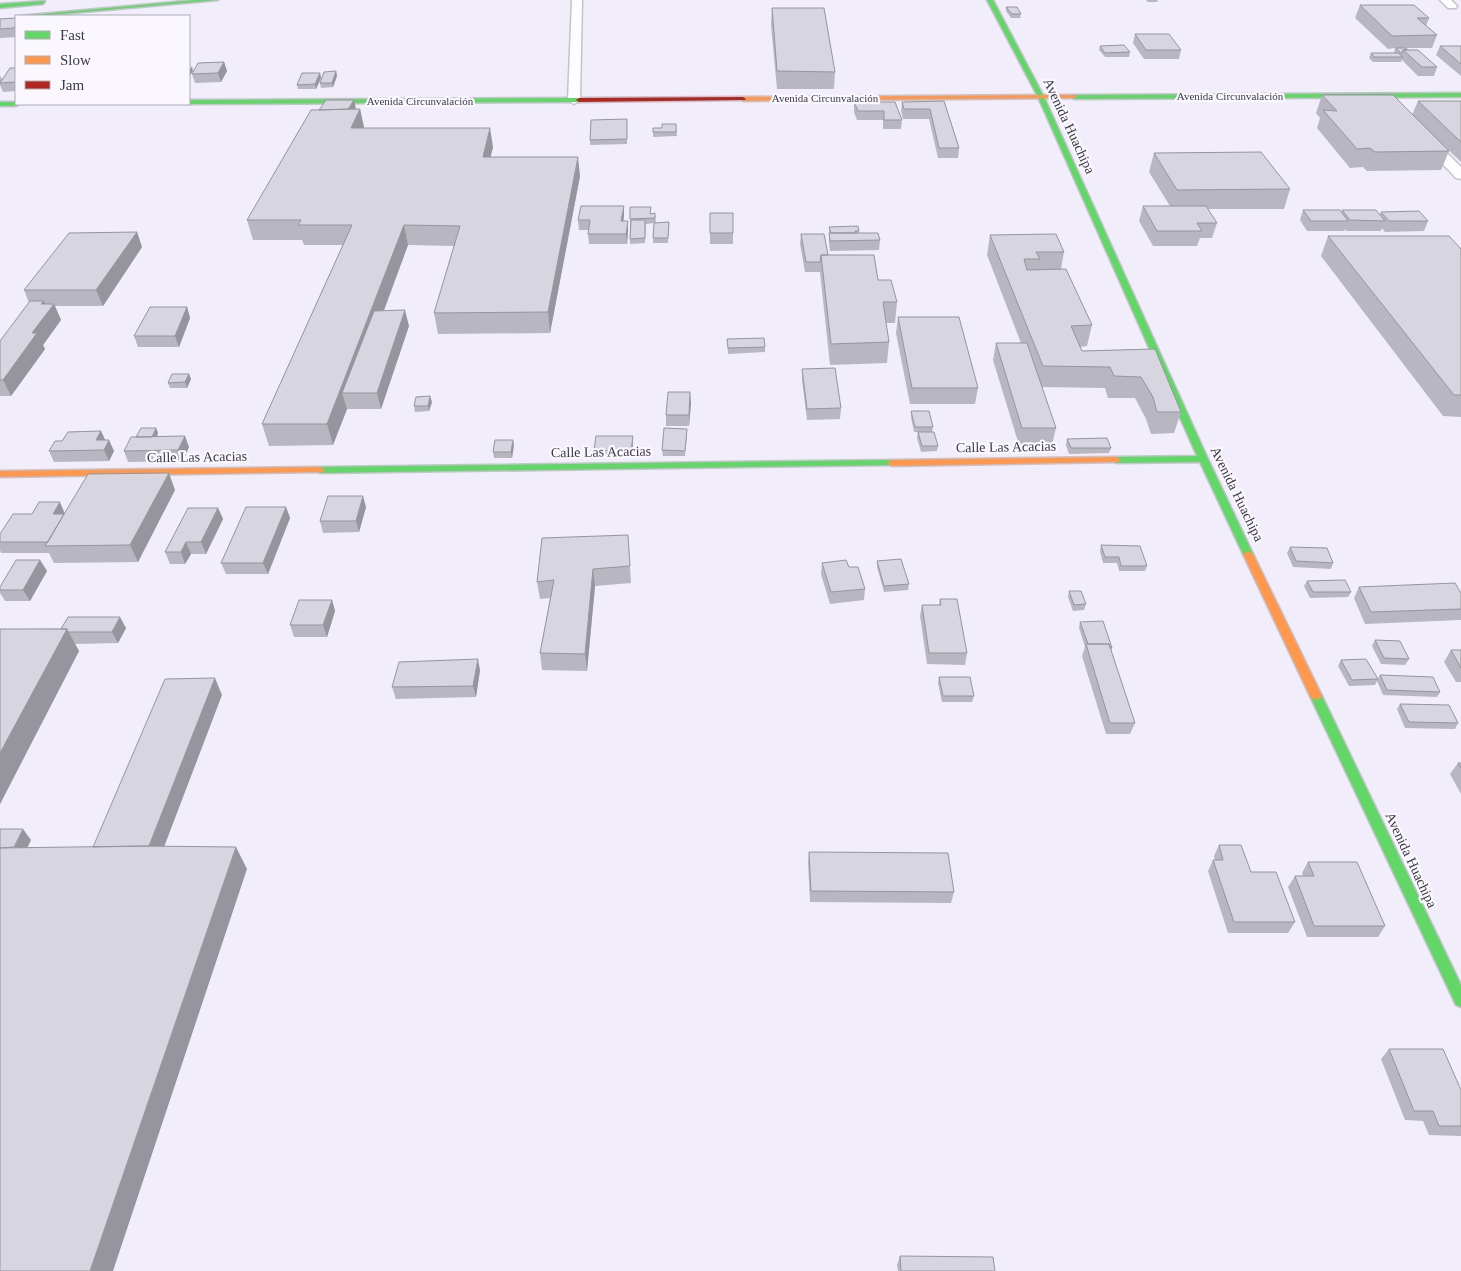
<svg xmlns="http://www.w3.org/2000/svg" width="1461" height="1271" font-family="Georgia,serif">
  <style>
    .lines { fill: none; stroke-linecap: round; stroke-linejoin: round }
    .street-casing { stroke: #c6c3ce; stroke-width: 3 }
    .fast-casing { stroke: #c6c3ce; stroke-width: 3 }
    .slow-casing { stroke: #c6c3ce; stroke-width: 3 }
    .jam-casing { stroke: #c6c3ce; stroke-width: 3 }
    .street { fill: #fdfcfe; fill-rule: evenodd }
    .fast { fill: #63d668; fill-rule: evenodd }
    .slow { fill: #ff974d; fill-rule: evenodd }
    .jam { fill: #b3261e; fill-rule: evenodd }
    .wall { fill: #b8b7c1 }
    .shaded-wall { fill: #96959d }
    .building { fill: #d6d5e0; stroke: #96959d }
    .labels { text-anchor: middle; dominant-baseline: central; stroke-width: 4.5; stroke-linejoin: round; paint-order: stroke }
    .far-street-label { font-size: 11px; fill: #3d3a45; stroke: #faf8fe }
    .street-label { font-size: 14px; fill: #3d3a45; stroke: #faf8fe }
  </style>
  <rect width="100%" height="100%" fill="#f1edfa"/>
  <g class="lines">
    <defs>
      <path id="street" d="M572,0H582L580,100L574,104L568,100Z
        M1440,0H1451L1457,6L1456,8H1448Z
        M1426,135L1430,136L1461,167V179L1456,178L1422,142L1420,139Z"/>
      <path id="fast" d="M196,0H218L39,16H19Z
        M987,0H993L1044,97L1208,459L1253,554L1252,556H1244L1243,554L1200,462L1116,463L1111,460L1116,457L1197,456L1038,97Z
        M45,1L43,4L0,8V4Z
        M1461,93V97L1074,99L1071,97L1074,95Z
        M579,98L582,100L581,101L579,102L189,104H188L189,100Z
        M0,102H16L19,104L16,106H0Z
        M892,460L895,461L897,463L895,465L320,473L315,470L320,467Z
        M1316,692L1320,693L1322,696L1461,985V1007L1456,1005L1310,696L1312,693Z"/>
      <path id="slow" d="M1074,95L1076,96V98L743,101L740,99L743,97Z
        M1116,457L1121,460L1119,462L892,466L887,463L892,460Z
        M320,467L325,470L323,472L0,477V471Z
        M1248,551L1253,554L1322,696L1320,699H1312L1310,696L1243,554Z"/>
      <path id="jam" d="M743,97L746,99L745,100L579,102L576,100L579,98Z"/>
    </defs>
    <use href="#street" class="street-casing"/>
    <use href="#fast" class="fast-casing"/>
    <use href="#slow" class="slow-casing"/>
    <use href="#jam" class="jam-casing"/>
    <use href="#street" class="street"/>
    <use href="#fast" class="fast"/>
    <use href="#slow" class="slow"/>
    <use href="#jam" class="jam"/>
  </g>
  <path class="wall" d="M1146,0H1158L1157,2H1148Z
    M1360,5L1429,18L1426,26L1437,35L1432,48H1406L1437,67L1434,76H1418L1402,60L1401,62H1373L1369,58L1371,53H1395H1394L1395,48L1388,49L1355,18Z
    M1006,7L1021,14L1020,18H1011L1006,11Z
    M772,8L835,72L834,89H777L771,25Z
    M16,18V37L0,38V19Z
    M1135,34L1181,50L1179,59H1144L1133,43Z
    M1100,46L1130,52L1129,57H1105L1099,50Z
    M1440,46H1461V76L1436,55Z
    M224,62L227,71L221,82L195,83L192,74Z
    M16,68V91L3,92L0,85V76L2,79Z
    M336,71L337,76L333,87L321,88L320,83Z
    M320,73L321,78L316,89H298L297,85Z
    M1322,95L1449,151L1441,170L1367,171L1363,167L1350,168L1317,128L1320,118L1316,113Z
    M944,101L959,148L958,158H938L929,119H903L901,111L902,102Z
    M1418,101H1461V162L1412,115Z
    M854,102H895L902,120L901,129H883V120H857L854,112Z
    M356,109H360L364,128L493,147L490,157L580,176L550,333L438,334L434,313L455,246L408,245L384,311L409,326L381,409H347L333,445L269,446L262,424L343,245H304L302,240H253L247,220Z
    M627,119V144L590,145V140Z
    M676,124L677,136L653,137V128H662Z
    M1154,153L1290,189L1284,209H1208L1217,223L1212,238H1200L1197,246H1153L1139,221L1143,206H1170L1149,172Z
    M624,206V216L623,221H628V231L627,244H589L588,234V230H579L578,220Z
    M1303,210L1342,212V210L1380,214L1381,212L1428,221L1424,231L1385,232L1382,228L1381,231H1346L1345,229L1344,231H1307L1300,220Z
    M655,213L656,223L669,222L668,243H653L654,223L646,224L645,243L630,244V219L651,214Z
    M710,213H733V244H710Z
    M829,227L859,231V233L880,240L879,250L830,251L829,243Z
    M137,232L142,247L103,306H55L61,320L43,345L45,349L11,396H0V341L29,303L24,290Z
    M801,234L828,255L878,280L897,302L895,323H886L889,342L887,363L830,365L820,272H805L800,244Z
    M990,235L1064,252L1061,269L1092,325L1087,346L1080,347L1082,351L1155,349L1181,412L1174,433L1151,434L1146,419L1135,398H1108L1105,388L1042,387L1056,428L1052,445H1019L993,360L996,343H1021L987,255Z
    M1328,236L1461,249V417L1443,416L1321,256Z
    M187,307L190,318L179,347H138L134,336Z
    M898,317L978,388L975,404H910L896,333Z
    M727,339L765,347V352L728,354Z
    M802,369L841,408L840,419L807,420L802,380Z
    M189,374L191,379L187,388H170L168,383Z
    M432,402L429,411L415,412L414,406Z
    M691,403L689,426H666V415Z
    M911,411L933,427L932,432L938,446L937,451L921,452L917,438L918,432H914L911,417Z
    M156,428L158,433L157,437L189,447L183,461L128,462L124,451L136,437Z
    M101,431L105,440L114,451L109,461L54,462L49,451L62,441Z
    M687,434L685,456H663L662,450Z
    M633,436V442L632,456H594V450Z
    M1067,439L1111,448L1109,453L1069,454L1066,445Z
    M514,445L512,458H494L493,452Z
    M175,490L138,562L54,563L49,553H1L0,550V534L32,514L65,513Z
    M286,507L290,518L268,574H226L221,563Z
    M366,507L359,532L323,533L320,521Z
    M218,508L223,519L206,554H191L185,564H170L165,552Z
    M628,535L631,583L595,586L587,671L542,670L540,653L550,598L540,599L537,582Z
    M1101,545L1147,566L1145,571H1119L1117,563H1103L1100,551Z
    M1290,547L1333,563L1331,569L1293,567L1287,553Z
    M40,560L47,571L30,601H5L0,593V587Z
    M877,561L909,584L908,590L884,592L877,567Z
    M822,563L865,589L864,600L830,604L821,574Z
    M1307,581L1351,592L1348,597L1310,598L1304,586Z
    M1359,587L1461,593V620L1365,624L1354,598Z
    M1069,591L1086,604L1084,610L1073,611L1068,597Z
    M940,599L967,653L965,665L927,664L920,616L922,605H939Z
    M332,600L335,611L327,637H294L290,625Z
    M1080,622L1112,648L1111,651L1135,723L1130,734H1106L1082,656L1085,647L1079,628Z
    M126,628L118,643L75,644L79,651L0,804V629Z
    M1375,640L1409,659L1405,665L1381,664L1372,646Z
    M1451,650H1461V682H1456L1444,662Z
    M1341,660L1378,679L1380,675L1440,692L1437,697L1383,695L1377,681L1375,685L1349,686L1338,666Z
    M480,670L476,697L396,699L392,687Z
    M939,677L974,696L972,702H942L938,683Z
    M1400,704L1458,723L1455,729L1405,728L1397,709Z
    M1458,763H1461V794L1450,774Z
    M1219,845L1251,872L1295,922L1288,933H1228L1208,871L1213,860H1215L1214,856Z
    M809,852L954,892L951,903L810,902L808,863Z
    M1308,862L1385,926L1378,937H1307L1288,887L1295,876H1303L1302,873Z
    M1389,1049L1461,1090V1136L1429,1135L1423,1121L1405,1120L1381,1059Z
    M900,1256L995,1271H898L897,1265Z"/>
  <path class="shaded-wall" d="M224,62L227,71L221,82L218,73Z
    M192,66L193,71L190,76L189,71Z
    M336,71L337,76L333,87L332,83Z
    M320,73L321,78L316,89L315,84Z
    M354,100L356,109L343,118Z
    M360,109L364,127L355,147L351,128Z
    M490,128L493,147L486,176L483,157Z
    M578,157L580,176L550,333L548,312Z
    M624,206V216L622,231L621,221Z
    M628,221V231L627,244L626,234Z
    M404,225L408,245L353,393H342L347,409L333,445L327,424Z
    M137,232L142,247L103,306L96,290Z
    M44,301L48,312L54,304L61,320L43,345L45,349L11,396L3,380L32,333L41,304Z
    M187,307L190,318L179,347L175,336Z
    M405,310L409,326L381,409L377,393Z
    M189,374L191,379L187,388L185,382Z
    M690,392L691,403L689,426V415Z
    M430,396L432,402L429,411L428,406Z
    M156,428L158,433L151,448L149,442Z
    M101,431L106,442L96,440Z
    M185,436L189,447L183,461L178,450Z
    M633,436V442L632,456L631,451Z
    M109,440L114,451L109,461L104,450Z
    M513,440L514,445L512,458L511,452Z
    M169,473L175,490L138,562L130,545Z
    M363,496L366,507L359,532L356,521Z
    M60,502L65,514L58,526L53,514Z
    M286,507L290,518L268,574L263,563Z
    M218,508L223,519L206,554L201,542Z
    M186,542L191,554L185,564L181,552Z
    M40,560L47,571L30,601L23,590Z
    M593,569L595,586L587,671L585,654Z
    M332,600L335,611L327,637L323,625Z
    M120,617L126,628L118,643L112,632Z
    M67,629L79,651L0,804V753Z
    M478,659L480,670L476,697L473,686Z
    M215,678L222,695L156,868L147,851Z
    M23,829L31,840L19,865L11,854Z
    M236,847L247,869L113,1271H90Z"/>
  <path class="building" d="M1360,5H1414L1429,18H1417L1437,35L1392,36Z
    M1006,7H1017L1021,14H1012Z
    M772,8H824L835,72L777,71Z
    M16,18V25L14,28L0,29V19Z
    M1135,34H1169L1181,50H1146Z
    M1124,45L1130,52L1105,53L1100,46Z
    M1440,46H1461V64Z
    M1396,48H1406L1407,50H1403L1402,53H1401Z
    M1403,50H1418L1437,67H1422Z
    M1371,53H1398L1403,57H1374Z
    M224,62L218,73L192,74L198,63Z
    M10,68H16V82L0,83Z
    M336,71L332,83H320L324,72Z
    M302,73H320L315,84L297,85Z
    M1322,95H1393L1449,151L1375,152L1370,148L1357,149L1323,110L1337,111Z
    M326,100H354L348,109L319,110Z
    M944,101L959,148H939L930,109H904L902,102Z
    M1418,101H1461V142Z
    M854,102H895L902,120H884V111H858Z
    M360,109L351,128H490L483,157H578L548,312L434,313L460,226L404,225L327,424H262L352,225H298L301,220H247L311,110Z
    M627,119V139L590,140L591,120Z
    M662,124H676V132H653V128H662Z
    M1261,152L1290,189L1177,190L1154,153Z
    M581,206H624L621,221H628L626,234H588L590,220H578Z
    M1143,206H1206L1217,223H1197L1202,231H1157Z
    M630,207H651L650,214L655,213V218L630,219Z
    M1303,210H1340L1348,221H1311Z
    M1342,210H1376L1385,221L1350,220Z
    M1419,211L1428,221H1389L1381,212Z
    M710,213H733V233H710Z
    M631,220H645V238L630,239Z
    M669,222L668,238H653L654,223Z
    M858,226L859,231H855L856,233H831L829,227Z
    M137,232L96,290H24L69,233Z
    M829,233H878L880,240L830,241Z
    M801,234H824L828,255H821L820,262H806Z
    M1056,234L1064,252H1036L1040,259H1024L1027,270L1066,269L1092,325L1071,326L1082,351L1155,349L1181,412H1157L1153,397L1141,377L1114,376L1110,367L1043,366L990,235Z
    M1328,236H1449L1461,249V395H1454Z
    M821,255H874L878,280H891L897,302H883L889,342L831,344Z
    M30,301H44L41,304H54L32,333H37L3,380H0V341Z
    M150,307H187L175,336H134Z
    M405,310L377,393H342L374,311Z
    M898,317H959L978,388H912Z
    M764,338L765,347L728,348L727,339Z
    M996,343H1027L1056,428H1022Z
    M835,368L841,408L807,409L802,369Z
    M172,374H189L185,382L168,383Z
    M668,392H690L689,415H666Z
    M430,396L428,406H414L416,397Z
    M911,411H929L933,427H915Z
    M141,428H156L152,437H136Z
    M664,428L687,429L685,451L662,450Z
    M101,431L96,440H109L104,450L49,451L55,441H62L68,432Z
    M918,432H934L938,446H922Z
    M185,436L178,450L124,451L131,437Z
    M596,436H633L631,451L594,450Z
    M1107,438L1111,448H1071L1067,439Z
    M495,440H513L511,452H493Z
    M169,473L130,545L45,546L88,474Z
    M328,496H363L356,521H320Z
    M39,502H60L53,514H64L48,542H0V534L13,514H32Z
    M246,507H286L263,563H221Z
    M188,508H218L201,542H186L181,552H165Z
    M628,535L630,566L593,569L585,654L540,653L554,580L537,582L542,538Z
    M1101,545L1140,546L1147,566H1121L1119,557H1105Z
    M1290,547L1327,548L1333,563L1296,561Z
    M901,559L909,584L884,586L877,561Z
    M16,560H40L23,590H0V587Z
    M846,560L849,567H858L865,589L831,592L822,563Z
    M1345,580L1351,592H1313L1307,581Z
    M1455,583L1461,593V609L1371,612L1359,587Z
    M1069,591H1081L1086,604L1074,605Z
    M940,599H957L967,653H929L922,605H941Z
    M299,600H332L323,625H290Z
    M68,617H120L112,632H68L67,629H61Z
    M1103,621L1112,648H1110L1109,644H1088L1080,622Z
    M0,629H67L0,753Z
    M1375,640L1400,641L1409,659L1384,658Z
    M1086,644H1109L1135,723H1110Z
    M1451,650H1461V668Z
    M478,659L473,686L392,687L399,662Z
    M1366,659L1378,679L1352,680L1341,660Z
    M1380,675L1433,677L1440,692L1387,690Z
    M939,677H970L974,696H943Z
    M215,678L149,846L93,847L165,679Z
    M1400,704L1449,705L1458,723L1409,722Z
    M1458,763H1461V768Z
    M0,829H23L14,847L0,848Z
    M1219,845H1241L1251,872H1276L1295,922H1234L1213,860H1223Z
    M144,846L236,847L90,1271H0V848Z
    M809,852L948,853L954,892L811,891Z
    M1308,862H1357L1385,926H1314L1295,876H1314Z
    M1389,1049H1443L1461,1090V1126H1439L1433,1111H1414Z
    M900,1256L993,1257L995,1271H901Z"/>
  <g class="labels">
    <g class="far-street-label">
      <text x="1230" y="96">Avenida Circunvalación</text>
      <text x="825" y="98">Avenida Circunvalación</text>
      <text x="420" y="101">Avenida Circunvalación</text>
    </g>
    <g class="street-label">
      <text transform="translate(1069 126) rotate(65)">Avenida Huachipa</text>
      <text transform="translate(1006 447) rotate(-1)">Calle Las Acacias</text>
      <text transform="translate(601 452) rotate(-1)">Calle Las Acacias</text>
      <text transform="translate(197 457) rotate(-1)">Calle Las Acacias</text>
      <text transform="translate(1237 494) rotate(64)">Avenida Huachipa</text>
      <text transform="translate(1411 860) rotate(65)">Avenida Huachipa</text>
    </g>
  </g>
  <rect x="15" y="15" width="175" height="90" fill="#faf8fe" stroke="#aeacb4"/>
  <rect x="25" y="31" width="25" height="8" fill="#63d668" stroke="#aeacb4"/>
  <text x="60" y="40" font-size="15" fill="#3d3a45">Fast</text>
  <rect x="25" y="56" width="25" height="8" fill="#ff974d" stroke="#aeacb4"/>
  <text x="60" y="65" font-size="15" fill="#3d3a45">Slow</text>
  <rect x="25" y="81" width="25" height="8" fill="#b3261e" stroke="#aeacb4"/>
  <text x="60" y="90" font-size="15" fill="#3d3a45">Jam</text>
</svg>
